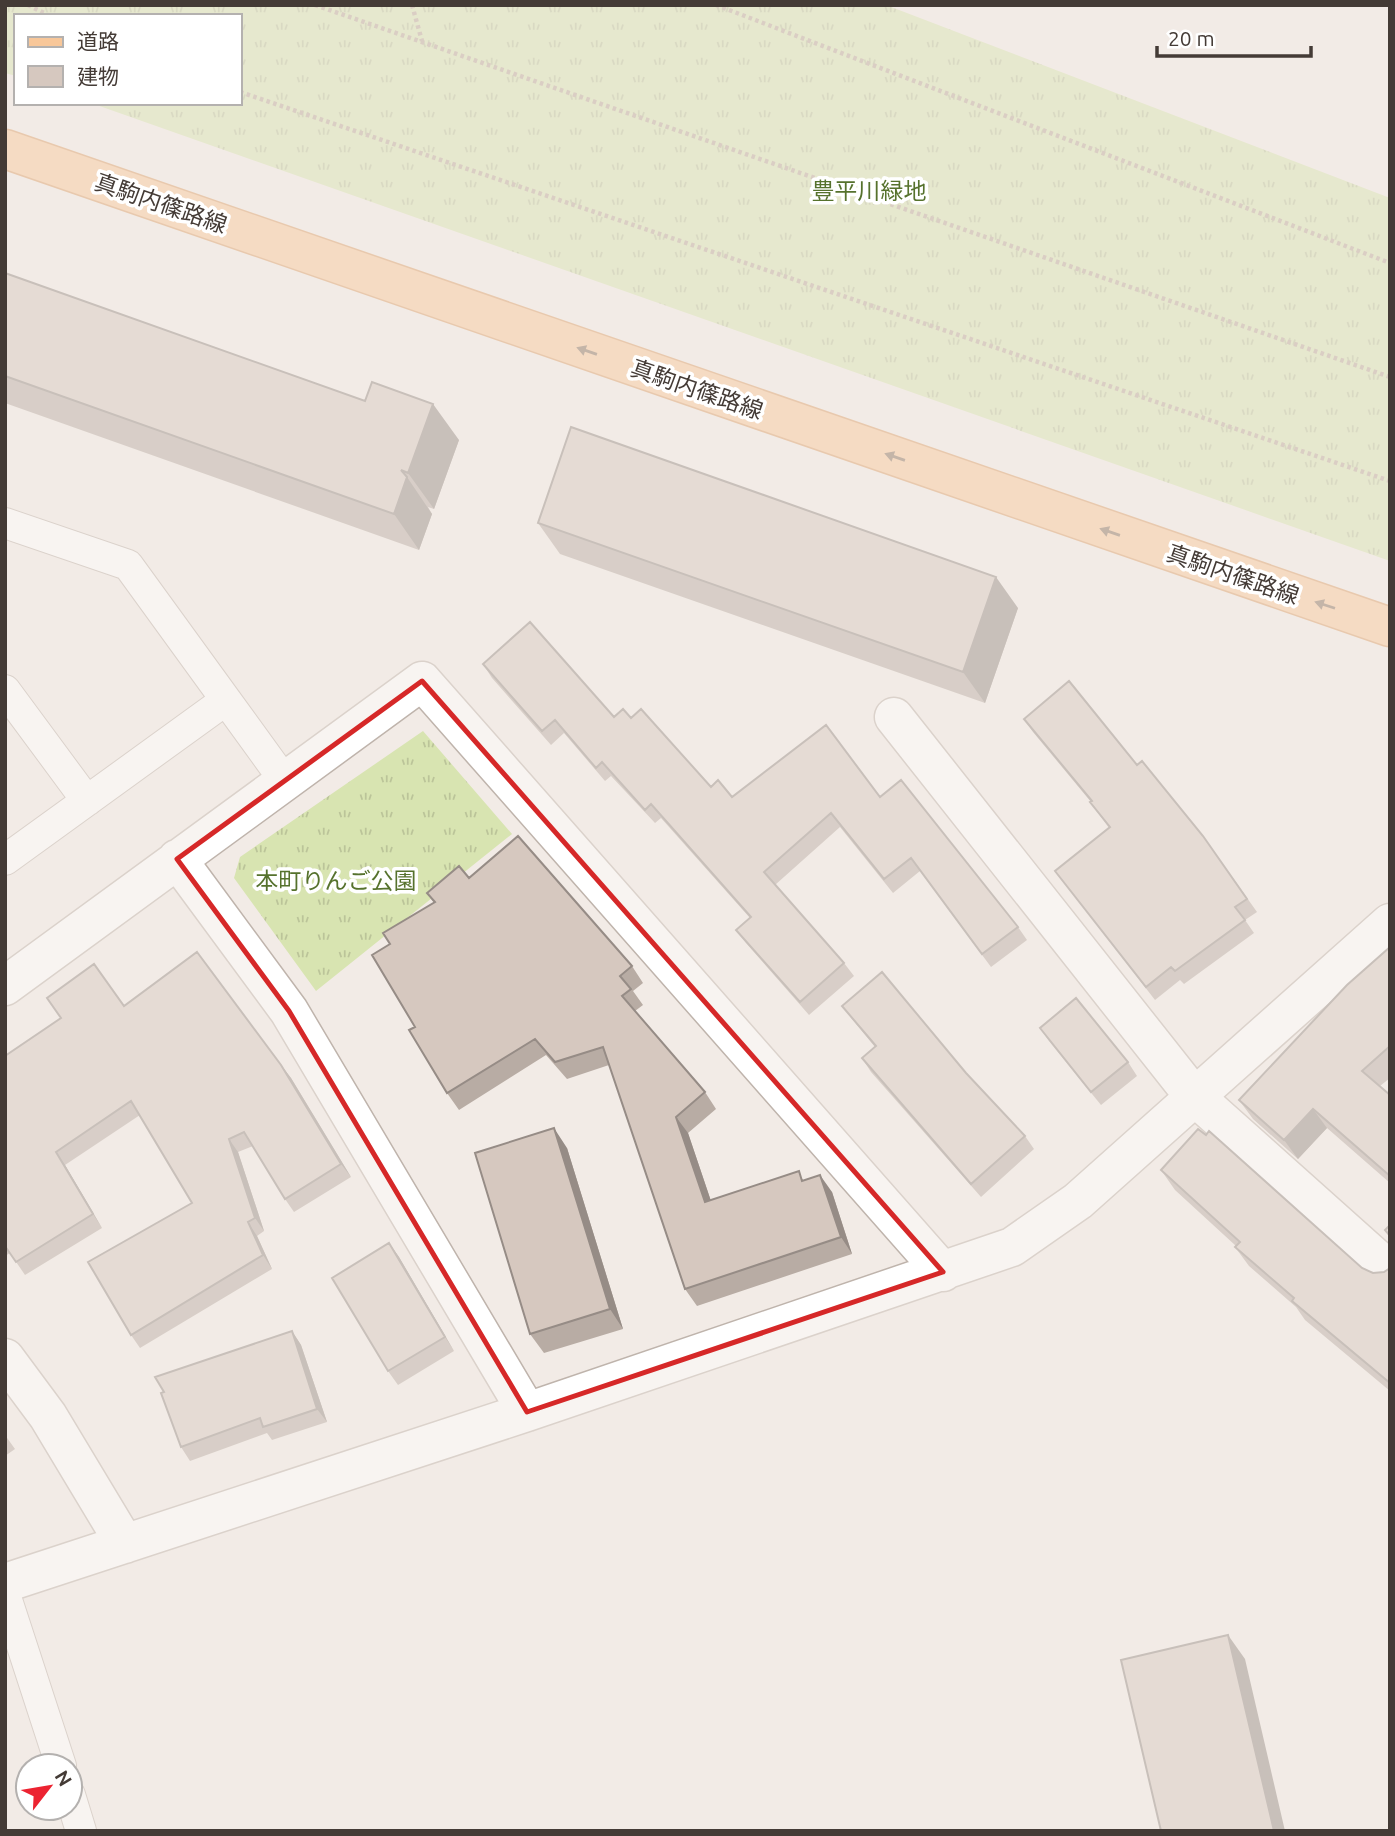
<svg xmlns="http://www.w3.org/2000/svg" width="1395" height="1836" font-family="Ubuntu,'Noto Sans JP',sans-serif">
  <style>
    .grass { fill: url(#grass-tufts) }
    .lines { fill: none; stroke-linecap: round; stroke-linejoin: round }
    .lane-casing { stroke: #bfb4ac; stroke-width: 32 }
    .street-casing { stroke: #bfb4ac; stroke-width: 41 }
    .primary-casing { stroke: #dca06a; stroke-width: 41 }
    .path { stroke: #bdaa9b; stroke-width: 4.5; stroke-dasharray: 3.5 3.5; stroke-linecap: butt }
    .lane { stroke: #fff; stroke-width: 30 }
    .street { stroke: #fff; stroke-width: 38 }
    .primary { stroke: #f8c799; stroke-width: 38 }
    .wall { fill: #b8aca4 }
    .shaded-wall { fill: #968c86 }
    .building { fill: #d6c8bf; stroke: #968c86; stroke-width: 2 }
    .oneway { fill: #8c735e }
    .marked { fill: none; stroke: #d62828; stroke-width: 5; stroke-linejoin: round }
    .labels { text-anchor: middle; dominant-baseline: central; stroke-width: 7; stroke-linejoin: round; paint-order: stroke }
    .park-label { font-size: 23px; fill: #56722d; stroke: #fff }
    .street-label { font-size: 23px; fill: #443b36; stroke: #fff }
  </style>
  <defs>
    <pattern id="grass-tufts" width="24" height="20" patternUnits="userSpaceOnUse" patternTransform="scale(1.75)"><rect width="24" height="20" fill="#d8e4b1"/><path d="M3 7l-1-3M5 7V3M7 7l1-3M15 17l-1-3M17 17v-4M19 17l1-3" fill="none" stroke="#bbc499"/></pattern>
  </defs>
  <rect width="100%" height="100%" fill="#f2ebe6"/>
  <path class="grass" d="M5,5H886L1390,198V561L91,103H240V16H16V76L5,73Z
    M423,731L512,834L316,991L234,878L240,857Z"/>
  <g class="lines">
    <defs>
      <path id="lane" d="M5,523L128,565L226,700
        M5,690L87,801
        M5,860L226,700L284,780
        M5,1594L61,1766
        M70,1795L81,1831"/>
      <path id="street" d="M894,717L1193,1095L1390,1271
        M177,859L289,1011L527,1412
        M5,986L422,681L943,1272
        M5,1358L48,1416L125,1544
        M5,1583L527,1412L1012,1247L1078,1201L1390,923"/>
      <path id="primary" d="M5,149L1390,627"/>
    </defs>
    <use href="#lane" class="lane-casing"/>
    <use href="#street" class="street-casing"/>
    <use href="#primary" class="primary-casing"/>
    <path class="path" d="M28,5L50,16
      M315,5L1390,377
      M412,5L422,41
      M716,5L1390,263
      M240,92L1390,481"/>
    <use href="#lane" class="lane"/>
    <use href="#street" class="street"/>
    <use href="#primary" class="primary"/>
  </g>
  <path class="wall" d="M5,273L459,440L434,509L428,507L432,514L419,550L5,403Z
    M538,523L1018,608L985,703L560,554Z
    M483,664L614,717L631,718L711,787L732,797H880L1018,927L1027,940L991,967L920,871L893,893L840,827L775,885L844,963L854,976L809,1015L746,943L736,930L750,918L661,818L655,823L611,776L605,781L564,733L551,745L492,678Z
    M1024,719L1137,765L1203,836L1257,912L1245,920L1254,933L1184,984L1180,980L1155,1000L1055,871L1109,828L1090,802H1091L1033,732Z
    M469,878L632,966L643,983L633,991L643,1005L635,1011L705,1092L716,1109L688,1133L711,1201L805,1180L832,1192L852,1254L697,1306L685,1289L609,1065L567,1079L546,1055L459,1110L447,1093L390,944L434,903L427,893Z
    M1390,947V1078L1380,1086L1390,1095V1183L1327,1128L1298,1159L1253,1119L1239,1100Z
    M124,1006L281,1065L291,1078L351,1177L294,1212L285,1199L253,1146L238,1152L264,1231L257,1236L272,1269L140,1348L131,1335L192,1203L140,1115L65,1165L102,1228L25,1275L10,1253L5,1256V1056Z
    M842,1006L966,1073L1025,1136L1034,1149L981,1197L871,1072L862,1058L875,1047L852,1019Z
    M1040,1028L1128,1062L1137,1076L1101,1105L1049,1041Z
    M567,1148L623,1329L544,1353L530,1334Z
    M1161,1170L1373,1273L1384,1272L1390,1268V1391L1305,1320L1296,1307L1249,1266L1235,1247L1236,1246L1175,1190Z
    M389,1243L399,1257L454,1351L398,1385L388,1371Z
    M292,1331L301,1345L327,1422L272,1440L267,1433L190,1461L181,1447Z
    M5,1435L15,1449L5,1456Z"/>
  <path class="shaded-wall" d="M433,404L459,440L434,509L408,473Z
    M407,477L432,514L419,550L394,514Z
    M996,577L1018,608L985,703L963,672Z
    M281,1065L291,1078L351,1177L341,1164Z
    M1313,1109L1327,1128L1298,1159L1284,1140Z
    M676,1117L688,1133L717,1219L705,1202Z
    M554,1128L567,1148L623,1329L610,1309Z
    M229,1139L238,1152L264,1231L255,1218Z
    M56,1152L65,1165L102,1228L93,1214Z
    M820,1175L832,1192L852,1254L841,1237Z
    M248,1222L257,1236L272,1269L263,1255Z
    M389,1243L399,1257L454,1351L445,1337Z
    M292,1331L301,1345L327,1422L317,1409Z
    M1228,1635L1245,1659L1285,1831H1274Z"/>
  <path class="building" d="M5,273L365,401L372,382L433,404L408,473L401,470L407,477L394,514L5,376Z
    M571,427L996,577L963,672L538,523Z
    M530,622L614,717L623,709L631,718L641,709L711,787L718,780L732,797L826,725L880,797L901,780L1018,927L982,954L911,858L884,879L831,813L764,872L844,963L800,1002L736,930L751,917L651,804L645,810L602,762L596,768L555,720L542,731L483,664Z
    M1069,681L1137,765L1142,761L1203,836L1247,899L1235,907L1245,920L1175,971L1171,967L1146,987L1055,871L1110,827L1090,802L1092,801L1024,719Z
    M518,836L632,966L620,976L631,989L622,996L705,1092L676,1117L705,1202L799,1171L802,1181L820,1175L841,1237L685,1289L603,1047L555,1062L535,1039L447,1093L409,1030L415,1027L372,955L390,944L383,933L435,902L427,893L459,866L469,878Z
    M1390,947V1046L1362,1071L1390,1095V1176L1313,1109L1284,1140L1239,1100L1347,985Z
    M197,952L281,1065L341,1164L285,1199L244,1132L229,1139L255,1218L248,1222L263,1255L131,1335L88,1262L192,1203L131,1101L56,1152L93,1214L16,1262L5,1246V1056L61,1018L47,998L94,964L124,1006Z
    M882,972L966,1073L1025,1136L971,1184L862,1058L876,1046L842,1006Z
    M1076,998L1128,1062L1091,1092L1040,1028Z
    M554,1128L610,1309L530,1334L475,1153Z
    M1198,1129L1206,1135L1209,1131L1362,1268L1373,1273L1384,1272L1390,1268V1383L1292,1301L1294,1298L1235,1247L1240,1242L1161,1170Z
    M1390,1225V1236L1385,1230Z
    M389,1243L445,1337L388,1371L332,1278Z
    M292,1331L317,1409L263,1427L260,1418L181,1447L161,1393L164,1392L155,1377Z
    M1228,1635L1274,1831H1161L1121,1660Z"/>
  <defs><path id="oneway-solid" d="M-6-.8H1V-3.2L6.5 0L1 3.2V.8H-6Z" transform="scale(1.75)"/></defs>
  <g class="oneway">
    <use href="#oneway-solid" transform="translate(587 351) rotate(-161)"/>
    <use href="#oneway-solid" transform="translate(895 457) rotate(-161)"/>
    <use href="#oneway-solid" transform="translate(1110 532) rotate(-161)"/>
    <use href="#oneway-solid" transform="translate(1325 605) rotate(-162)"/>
  </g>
  <path d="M0 0H1395V1836H0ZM422,681L943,1272L527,1412L289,1011L177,859Z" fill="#f2ebe6" fill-opacity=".55" fill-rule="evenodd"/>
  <path class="marked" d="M422,681L943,1272L527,1412L289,1011L177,859Z"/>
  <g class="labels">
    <g class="park-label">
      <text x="869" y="190">豊平川緑地</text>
      <text x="336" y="880">本町りんご公園</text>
    </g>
    <g class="street-label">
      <text transform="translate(161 203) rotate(19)">真駒内篠路線</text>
      <text transform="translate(697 389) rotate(19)">真駒内篠路線</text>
      <text transform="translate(1233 574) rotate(19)">真駒内篠路線</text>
    </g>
  </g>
  <rect width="1395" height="1836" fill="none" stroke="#443b36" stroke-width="14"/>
  <rect x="14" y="14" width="228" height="91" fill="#ffffff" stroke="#b4b1af" stroke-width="2"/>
  <rect x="28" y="37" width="35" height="10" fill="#f8c799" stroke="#b4b1af" stroke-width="2"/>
  <text x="77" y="49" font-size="21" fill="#443b36">道路</text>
  <rect x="28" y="66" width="35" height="21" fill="#d6c8bf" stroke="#b4b1af" stroke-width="2"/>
  <text x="77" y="84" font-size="21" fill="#443b36">建物</text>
  <g transform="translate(49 1787) rotate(59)"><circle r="33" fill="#ffffff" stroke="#b4b1af" stroke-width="2"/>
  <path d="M0-5L12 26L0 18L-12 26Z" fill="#ec2331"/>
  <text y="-10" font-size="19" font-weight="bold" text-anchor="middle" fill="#443b36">N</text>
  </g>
  <path d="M1157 46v10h154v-10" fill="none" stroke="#443b36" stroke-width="3.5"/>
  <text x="1168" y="46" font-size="21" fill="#443b36" stroke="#ffffff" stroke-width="5" paint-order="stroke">20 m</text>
</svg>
